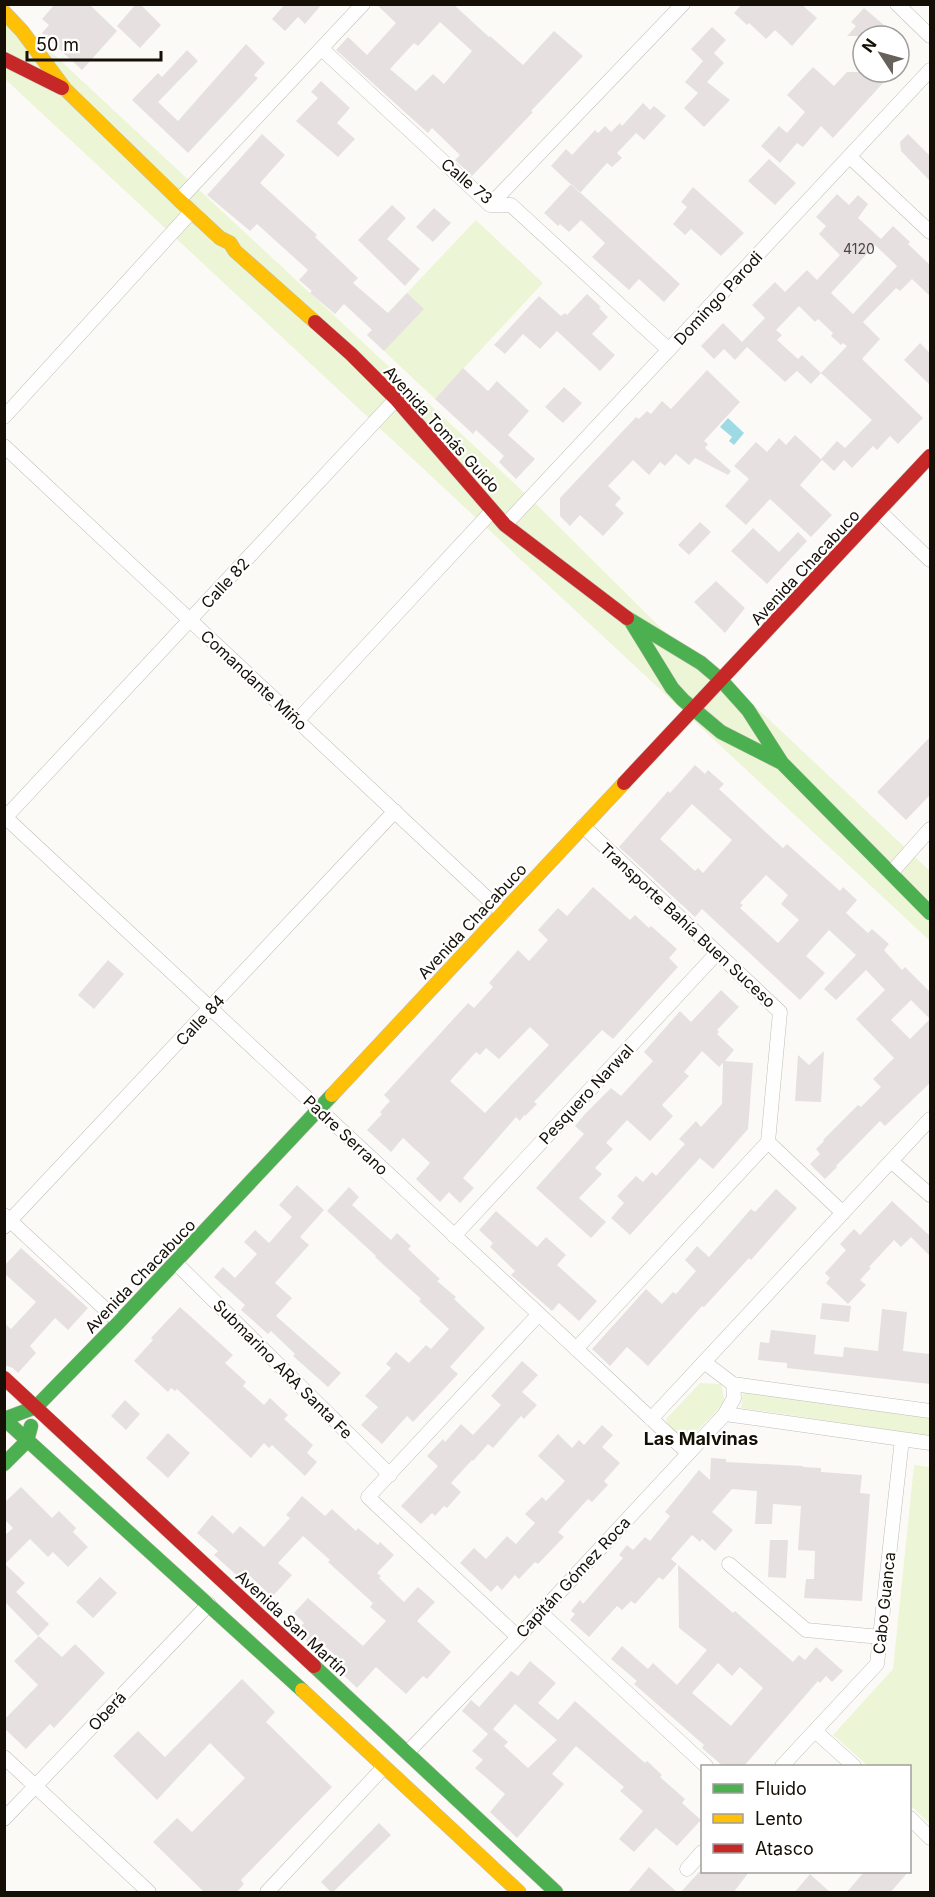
<svg xmlns="http://www.w3.org/2000/svg" width="935" height="1897" font-family="Inter,sans-serif">
  <style>
    .green { fill: #ecf6d6 }
    .water { fill: #9edae3 }
    .building { fill: #e7e0e1; fill-rule: evenodd }
    .lines { fill: none; stroke-linecap: round; stroke-linejoin: round }
    .street-casing { stroke: #c0bcb6; stroke-width: 15 }
    .fast-casing { stroke: #c0bcb6; stroke-width: 15 }
    .slow-casing { stroke: #c0bcb6; stroke-width: 15 }
    .jam-casing { stroke: #c0bcb6; stroke-width: 15 }
    .street { stroke: #fffefe; stroke-width: 14 }
    .fast { stroke: #4caf50; stroke-width: 14 }
    .slow { stroke: #ffc107; stroke-width: 14 }
    .jam { stroke: #c62828; stroke-width: 14 }
    .labels { text-anchor: middle; dominant-baseline: central; stroke-width: 4.5; stroke-linejoin: round; paint-order: stroke }
    .number-label { font-size: 14px; fill: #4d4640 }
    .street-label { font-size: 16px; fill: #150f05; stroke: #fff }
    .neighbourhood-label { font-size: 18px; font-weight: bold; fill: #150f05; stroke: #fff }
  </style>
  <rect width="100%" height="100%" fill="#fcfaf7"/>
  <path class="green" d="M4,8L530,498L661,628L724,677L930,871V941L5,79Z
    M476,220L543,283L435,399L367,335Z
    M700,1383L721,1384L725,1402L686,1443L671,1437L666,1419Z
    M743,1392L930,1417V1436L741,1408Z
    M914,1465L930,1467V1824L910,1805V1766H868L833,1735L893,1669Z"/>
  <path class="water" d="M728,418L744,433L734,445L729,441L732,437L720,427Z"/>
  <path class="building" d="M55,4H89L117,31L82,70L42,33L49,25L42,19Z
    M136,4H140L161,25L140,48L117,26Z
    M285,4H322L305,24L298,17L285,31L272,19Z
    M376,4H453L489,37L490,36L523,65L554,31L583,56L531,111L533,112L472,176L455,160L460,155L432,128L428,133L336,50L348,37L367,55L396,23ZM440,22L472,51L444,84L433,74L416,91L390,69L414,43L418,46Z
    M742,4H801L817,18L792,46L775,30L766,39L749,23L747,25L734,13Z
    M864,8L885,26L895,36H847L856,26L851,22Z
    M712,27L726,40L714,53L724,63L707,82L730,100L704,127L684,108L698,93L685,82L703,61L691,49Z
    M246,44L265,63L254,75L258,78L188,153L132,100L158,73L162,77L187,50L198,61L158,102L178,121Z
    M813,67L834,86L847,72H893L833,138L821,126L803,147L797,143L780,163L761,146L779,126L787,133L805,112L787,95Z
    M321,81L350,108L337,123L355,139L338,157L296,121L318,98L311,92Z
    M643,103L650,110L654,106L666,116L644,140L636,133L617,153L622,158L612,167L607,163L580,193L551,166L566,149L572,155L595,130L598,133L605,126L611,132L620,123L622,126Z
    M262,134L285,155L260,183L317,235L315,237L358,278L353,283L388,313L407,293L424,309L384,351L367,335L372,330L344,304L335,314L310,293L312,291L299,280L308,270L257,224L250,231L207,195Z
    M908,134L930,156V181L901,151L900,142Z
    M769,159L796,183L775,205L748,181Z
    M571,184L680,284L664,302L639,279L629,290L592,257L605,243L581,220L569,232L560,224L558,226L544,213Z
    M693,187L744,233L721,256L691,229L685,235L673,224L687,207L681,202Z
    M837,194L849,205L858,195L868,204L858,218L881,239L893,226L910,242L908,244L930,265V296L912,279L900,291L896,288L863,322L880,339L862,359L923,418L898,444L890,436L877,450L873,446L852,468L844,460L834,471L821,459L837,441L845,448L872,420L821,373L811,384L797,371L785,382L747,347L735,360L724,349L714,359L701,346L723,323L742,342L765,318L752,305L775,282L785,292L807,270L817,280L840,255L819,234L826,226L816,217ZM875,245L897,266L853,314L831,293ZM799,306L815,322L818,319L833,333L831,336L841,345L843,343L847,346L821,373L802,355L798,359L777,340L782,335L776,330Z
    M392,205L406,218L387,239L420,269L405,286L358,240Z
    M434,208L451,223L433,242L416,227Z
    M587,294L601,307L599,308L608,317L592,334L615,355L600,371L557,331L540,349L523,334L505,354L494,345L539,296L561,316L565,313L567,315Z
    M920,343L930,353V385L904,360Z
    M463,368L488,391L497,381L529,411L508,435L535,459L516,479L499,462L504,456L476,430L473,434L435,399Z
    M707,370L740,402L704,441L708,444L705,448L731,471L728,475L695,458L689,465L676,454L665,466L660,462L649,475L633,460L608,486L621,498L615,505L624,513L603,536L580,515L570,526L560,516V498L636,417L639,419L647,411L651,414L662,401L671,409Z
    M564,387L582,403L563,423L545,407Z
    M795,435L822,460L800,485L832,515L811,537L770,499L746,525L725,506L749,479L734,466L756,442L767,452L779,438L786,445Z
    M700,522L711,532L689,555L678,545Z
    M753,528L779,552L798,532L807,541L767,584L731,551Z
    M716,581L745,608L725,633L694,602Z
    M930,737V795L906,820L877,792Z
    M695,765L705,774L708,770L724,784L719,789L783,848L787,844L840,891L843,887L857,900L846,913L868,933L872,929L889,944L884,950L902,970L905,967L930,992V1083L885,1126L880,1121L836,1166L837,1167L825,1179L810,1164L820,1154L816,1149L824,1141L823,1140L858,1105L861,1107L881,1087L873,1079L894,1058L856,1019L885,990L866,970L836,1000L824,989L856,955L829,930L806,956L825,973L800,1000L702,909L695,917L619,847L668,791L670,793ZM692,804L732,840L703,873L698,868L695,871L660,839ZM766,875L788,895L781,904L799,920L778,943L740,908L743,905L740,903ZM911,1000L930,1019L910,1039L891,1020Z
    M593,887L630,920L635,915L649,928L651,926L677,949L669,958L678,967L613,1039L602,1030L534,1102L537,1104L525,1116L524,1115L520,1121L516,1117L463,1178L474,1188L460,1203L449,1192L440,1202L416,1179L430,1163L403,1138L391,1152L367,1130L382,1114L380,1112L390,1101L384,1095L468,1003L474,1008L493,987L489,983L518,950L529,961L548,940L538,930L558,908L567,916ZM530,1027L549,1045L485,1113L450,1081L476,1052L480,1055L486,1048L499,1059Z
    M108,960L124,974L94,1009L78,995Z
    M721,990L739,1007L717,1030L719,1032L717,1034L734,1050L725,1061L753,1063L748,1129L713,1169L700,1158L630,1235L611,1218L624,1203L617,1196L636,1176L643,1182L652,1172L656,1176L685,1144L679,1139L696,1121L701,1127L722,1104L723,1063L719,1067L702,1051L684,1072L689,1076L662,1105L673,1116L650,1141L627,1120L606,1143L613,1149L595,1168L602,1174L579,1198L606,1222L591,1238L536,1188L584,1134L575,1126L585,1114L611,1088L621,1096L653,1061L644,1052L680,1011L691,1022Z
    M824,1051L821,1102L795,1101L798,1055L809,1065Z
    M297,1185L324,1210L300,1237L309,1245L275,1283L292,1298L276,1316L341,1373L328,1387L293,1356L295,1354L271,1331L268,1334L241,1310L245,1305L214,1277L223,1267L235,1278L257,1254L244,1242L255,1230L269,1243L292,1217L279,1205Z
    M349,1187L359,1197L352,1205L391,1240L397,1233L411,1246L408,1249L440,1279L437,1281L456,1297L454,1299L485,1328L450,1367L458,1374L413,1422L407,1416L382,1444L361,1425L378,1407L365,1396L391,1368L386,1364L396,1352L409,1363L426,1345L431,1349L449,1329L419,1301L421,1299L375,1257L376,1256L327,1211Z
    M776,1189L797,1208L751,1260L749,1258L704,1307L702,1306L648,1366L627,1347L610,1366L592,1349L646,1289L662,1304L673,1292L676,1294L696,1271L685,1260L697,1246L709,1257L751,1209L755,1212Z
    M892,1201L930,1236V1256L911,1237L901,1247L894,1240L869,1267L871,1268L860,1280L866,1285L848,1304L826,1283L830,1278L825,1273L846,1250L840,1244L854,1229L860,1235Z
    M496,1211L537,1247L546,1237L566,1255L557,1265L597,1301L579,1321L559,1303L552,1311L511,1275L515,1271L490,1247L493,1243L479,1230Z
    M21,1248L88,1308L68,1330L55,1318L30,1346L36,1353L18,1373L13,1368L4,1365V1323L11,1329L36,1302L4,1273V1266Z
    M822,1303L851,1306L849,1322L820,1319Z
    M180,1307L233,1355L225,1363L246,1382L243,1386L264,1405L270,1398L288,1415L284,1419L313,1445L307,1453L317,1462L305,1476L272,1445L269,1448L264,1443L251,1458L177,1389L175,1391L171,1388L168,1392L134,1361L153,1340L151,1338Z
    M882,1309L907,1312L903,1351L930,1354V1384L787,1368V1363L758,1360L760,1342L769,1343L771,1330L816,1335L814,1354L843,1357L844,1347L878,1351Z
    M522,1361L538,1375L522,1392L537,1405L524,1419L521,1416L493,1448L488,1444L473,1461L472,1460L451,1483L461,1492L447,1508L444,1506L435,1516L432,1513L421,1524L401,1506L438,1466L427,1456L443,1439L445,1442L461,1424L473,1435L501,1405L491,1396Z
    M125,1400L140,1414L126,1430L111,1416Z
    M602,1425L613,1435L602,1447L620,1463L604,1481L608,1485L592,1502L588,1499L558,1532L564,1537L538,1564L535,1562L519,1579L515,1575L502,1590L497,1585L491,1592L460,1563L474,1548L486,1559L507,1536L516,1544L535,1523L525,1514L542,1497L546,1501L565,1481L538,1456L558,1434L572,1448L579,1440L584,1445Z
    M168,1433L190,1453L168,1478L146,1458Z
    M711,1458L726,1459V1462L803,1466V1467L821,1468V1472L862,1475L860,1493L870,1494L862,1601L804,1598L806,1579H814L815,1551L798,1550L801,1506L773,1504L772,1524H755L757,1491L732,1489L712,1512L733,1530L715,1551L702,1539L700,1542L692,1535L671,1559L677,1564L663,1580L659,1577L635,1604L631,1601L622,1610L617,1606L589,1637L570,1620L575,1614L571,1611L580,1600L583,1604L623,1558L619,1555L627,1545L633,1550L645,1537L650,1541L670,1516L665,1512L699,1470L710,1480Z
    M21,1487L52,1518L59,1511L76,1528L73,1532L88,1547L68,1567L53,1552L48,1557L30,1539L5,1564L25,1583L16,1592L49,1624L38,1636L6,1603L4,1604V1536L13,1528L4,1519V1503Z
    M302,1496L325,1516L332,1509L356,1531L358,1528L378,1545L380,1542L394,1555L377,1573L381,1576L379,1578L404,1602L418,1587L435,1602L417,1621L451,1652L427,1679L423,1676L406,1694L376,1667L357,1688L338,1670L344,1663L319,1641L313,1647L296,1631L304,1623L294,1613L308,1598L363,1646L386,1621L370,1607L373,1603L328,1562L330,1560L303,1536L278,1563L292,1575L272,1597L247,1573L241,1579L214,1555L218,1551L197,1533L212,1515L233,1534L240,1526L264,1547L290,1518L286,1515Z
    M770,1540H788L786,1578L768,1577Z
    M678,1565L733,1613L735,1611L793,1662L799,1655L805,1660L816,1647L843,1671L832,1682L826,1676L820,1683L818,1681L743,1767H724L702,1748L704,1745L634,1684L637,1681L611,1659L622,1646L648,1669L653,1663L677,1685L707,1650L679,1628ZM718,1663L732,1676L740,1667L763,1688L731,1726L692,1693Z
    M100,1577L117,1593L93,1618L76,1602Z
    M39,1636L62,1657L75,1644L105,1673L54,1728L50,1724L26,1749L4,1728V1720L38,1685L14,1661Z
    M530,1661L556,1683L538,1703L558,1720L575,1701L645,1763L647,1761L662,1775L660,1777L685,1799L682,1803L701,1820L677,1846L656,1828L634,1852L619,1839L643,1811L620,1791L624,1787L576,1746L552,1774L564,1784L517,1838L490,1812L505,1794L475,1768L483,1760L472,1751L488,1734L462,1711L471,1700L479,1707L511,1671L518,1676ZM515,1704L557,1740L528,1768L504,1746L508,1742L493,1729Z
    M242,1679L275,1712L266,1722L332,1787L241,1880L244,1884L236,1893H205L153,1842L177,1818L192,1832L245,1778L210,1743L157,1800L113,1756L138,1731L165,1757Z
    M379,1823L391,1835L332,1893L321,1882Z
    M649,1867L678,1893H627Z
    M699,1872H749L733,1893H680Z
    M864,1872H908L890,1893H846Z
    M810,1874L831,1893H794Z"/>
  <g class="lines">
    <defs>
      <path id="street" d="M897,4L930,36
        M322,49L490,205H511L669,350
        M850,157L930,232
        M179,200L363,4
        M490,205L683,4
        M4,417L191,212
        M4,446L503,913
        M879,511L930,560
        M505,525L930,70
        M297,721L492,511
        M4,816L688,1453
        M4,819L396,399
        M583,826L780,1012L768,1142L843,1213
        M891,873L930,829
        M891,1161L930,1195
        M4,1215L119,1322
        M4,1227L395,811
        M454,1236L717,953
        M176,1263L390,1475
        M576,1349L768,1142
        M733,1384L930,1411
        M725,1414L930,1443
        M651,1419L930,1119
        M729,1564L806,1630L880,1637
        M540,1612L706,1766
        M518,1637L368,1497L539,1314
        M815,1731L854,1766
        M407,1753L518,1637L725,1414L734,1398L733,1384L704,1362
        M4,1757L149,1892
        M782,1766L877,1664L902,1439
        M910,1818L930,1838
        M4,1819L209,1604
        M687,1869L702,1852
        M267,1892L384,1767"/>
      <path id="fast" d="M627,618L701,663L721,680L748,710L782,763L930,913
        M632,623L672,688L683,700L721,732L782,763
        M4,1419L36,1407L119,1322L332,1095
        M4,1419L302,1690
        M4,1464L27,1441L31,1426
        M314,1666L556,1892"/>
      <path id="slow" d="M4,12L22,31L65,89L179,200L220,238L230,243L235,251L315,322
        M332,1095L624,783
        M302,1690L519,1892"/>
      <path id="jam" d="M4,59L62,88
        M315,322L351,354L396,399L505,525L627,618
        M624,783L930,456
        M4,1378L314,1666"/>
    </defs>
    <use href="#street" class="street-casing"/>
    <use href="#fast" class="fast-casing"/>
    <use href="#slow" class="slow-casing"/>
    <use href="#jam" class="jam-casing"/>
    <use href="#street" class="street"/>
    <use href="#fast" class="fast"/>
    <use href="#slow" class="slow"/>
    <use href="#jam" class="jam"/>
  </g>
  <g class="labels">
    <g class="number-label">
      <text x="859" y="248">4120</text>
    </g>
    <g class="street-label">
      <text transform="translate(467 181) rotate(40)">Calle 73</text>
      <text transform="translate(718 298) rotate(-47)">Domingo Parodi</text>
      <text transform="translate(442 429) rotate(48)">Avenida Tomás Guido</text>
      <text transform="translate(805 567) rotate(-47)">Avenida Chacabuco</text>
      <text transform="translate(225 583) rotate(-47)">Calle 82</text>
      <text transform="translate(254 680) rotate(43)">Comandante Miño</text>
      <text transform="translate(472 921) rotate(-47)">Avenida Chacabuco</text>
      <text transform="translate(688 925) rotate(43)">Transporte Bahía Buen Suceso</text>
      <text transform="translate(200 1020) rotate(-47)">Calle 84</text>
      <text transform="translate(586 1094) rotate(-47)">Pesquero Narwal</text>
      <text transform="translate(346 1135) rotate(43)">Padre Serrano</text>
      <text transform="translate(140 1276) rotate(-46)">Avenida Chacabuco</text>
      <text transform="translate(283 1369) rotate(45)">Submarino ARA Santa Fe</text>
      <text transform="translate(573 1577) rotate(-47)">Capitán Gómez Roca</text>
      <text transform="translate(884 1603) rotate(-84)">Cabo Guanca</text>
      <text transform="translate(292 1623) rotate(43)">Avenida San Martín</text>
      <text transform="translate(107 1711) rotate(-47)">Oberá</text>
    </g>
    <g class="neighbourhood-label">
      <text x="701" y="1438">Las Malvinas</text>
    </g>
  </g>
  <rect width="935" height="1897" fill="none" stroke="#150f05" stroke-width="12"/>
  <rect x="701" y="1765" width="210" height="108" fill="#ffffff" stroke="#a19f9b" stroke-width="1.5"/>
  <rect x="713" y="1784" width="30" height="9" fill="#4caf50" stroke="#a19f9b" stroke-width="1.5"/>
  <text x="755" y="1795" font-size="18" fill="#150f05">Fluido</text>
  <rect x="713" y="1814" width="30" height="9" fill="#ffc107" stroke="#a19f9b" stroke-width="1.5"/>
  <text x="755" y="1825" font-size="18" fill="#150f05">Lento</text>
  <rect x="713" y="1844" width="30" height="9" fill="#c62828" stroke="#a19f9b" stroke-width="1.5"/>
  <text x="755" y="1855" font-size="18" fill="#150f05">Atasco</text>
  <g transform="translate(881 54) rotate(306)"><circle r="28" fill="#ffffff" stroke="#a19f9b" stroke-width="1.5"/>
  <path d="M0-4.5L10 22L0 15L-10 22Z" fill="#66615a"/>
  <text y="-9" font-size="16" font-weight="bold" text-anchor="middle" fill="#150f05">N</text>
  </g>
  <path d="M27 51v9h134v-9" fill="none" stroke="#150f05" stroke-width="3"/>
  <text x="36" y="51" font-size="18" fill="#150f05" stroke="#ffffff" stroke-width="4.5" paint-order="stroke">50 m</text>
</svg>
